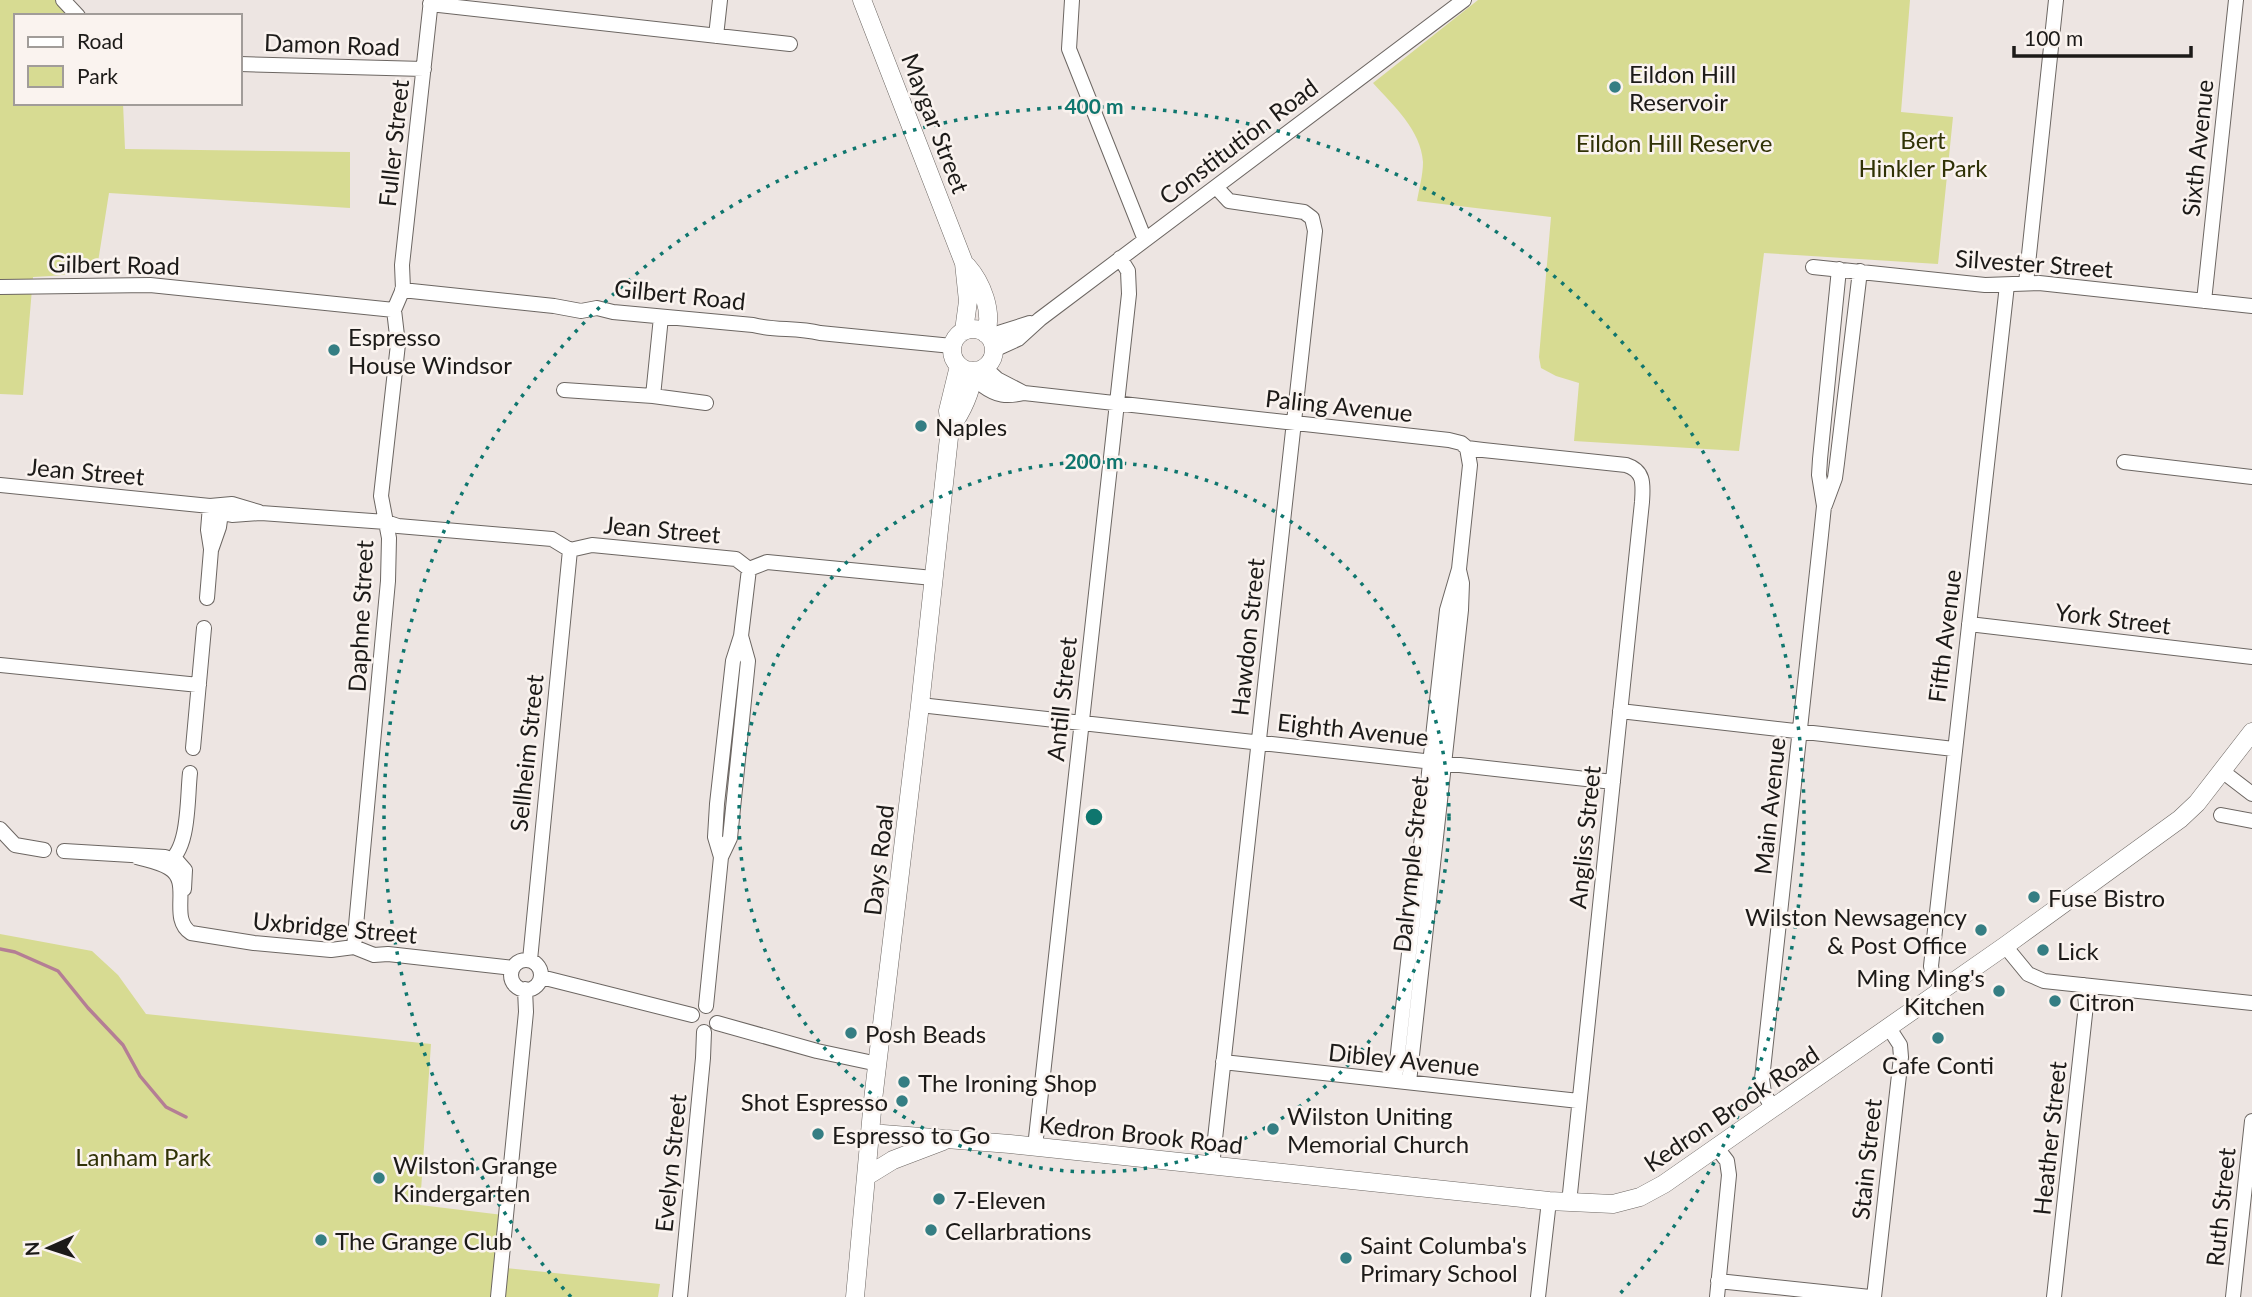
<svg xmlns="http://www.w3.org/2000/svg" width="2252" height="1297" font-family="Lato,sans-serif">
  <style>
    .green { fill: #d7db92 }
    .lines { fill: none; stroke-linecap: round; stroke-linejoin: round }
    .stream { stroke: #b47e95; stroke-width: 3.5 }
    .minor-casing { stroke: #6c6662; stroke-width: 16 }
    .major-casing { stroke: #6c6662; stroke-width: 19 }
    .minor { stroke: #fff; stroke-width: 14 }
    .major { stroke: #fff; stroke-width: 18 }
    .ring { fill: none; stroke: #0f766e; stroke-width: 3.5; stroke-dasharray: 3.5 7 }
    .poi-dot { fill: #357e83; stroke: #faf3ef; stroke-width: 2.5 }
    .labels { text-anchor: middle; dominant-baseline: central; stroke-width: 5; stroke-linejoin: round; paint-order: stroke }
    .street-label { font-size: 24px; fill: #1c1a18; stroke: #faf3ef }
    .poi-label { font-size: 24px; fill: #1c1a18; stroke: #faf3ef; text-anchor: start }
    .park-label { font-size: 24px; fill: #303206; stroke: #faf3ef }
    .centre { fill: #0f766e; stroke: #faf3ef; stroke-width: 3.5 }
    .ring-label { font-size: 21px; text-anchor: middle; font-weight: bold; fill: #0f766e; stroke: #faf3ef; stroke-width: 5; stroke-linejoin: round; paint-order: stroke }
  </style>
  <rect width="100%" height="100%" fill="#ede5e2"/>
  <path class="green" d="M0,0H55L69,16H16V103H123L125,149L350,152V208L109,193L98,262C78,261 80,271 68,274C57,276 44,276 33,277L23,395L0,394Z
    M1478,0H1910L1901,112L1953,117L1938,264L1764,253L1739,451L1574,441L1579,383L1556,376L1541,368L1539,357L1551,217L1417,201C1419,189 1423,175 1423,162C1421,130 1393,105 1373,83Z
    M0,934L92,951L118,975L146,1014L431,1044L420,1205L503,1215L497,1267L660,1284L658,1297H0Z"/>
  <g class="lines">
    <path class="stream" d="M0,949L15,952L58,971L88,1008L123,1045L140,1076L166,1107L186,1117"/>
    <defs>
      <path id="minor" d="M63,0L78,16
        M1072,0L1069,49L1145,240
        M430,4L790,44
        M716,36L720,0
        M240,64L424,69
        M1813,267L1985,285L2039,283L2252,306
        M2026,283L2056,0
        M0,287L150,285L394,310
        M402,290L554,306L581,311L597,308L613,312L753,325C776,331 796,327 820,333L952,346
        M2204,301L2236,0
        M989,336L1030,323
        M994,350L1018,339L1040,319L1464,0
        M985,368L997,379L1024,393
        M979,371L982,385C997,396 1006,397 1024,393L1449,440L1461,443L1467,448L1483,450L1626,465C1645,471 1643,485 1642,502L1569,1203
        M564,390L653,396L706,403
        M653,396L661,317
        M2124,462L2252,477
        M0,485L210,506L232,504L259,512
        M1825,505L1835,478L1837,463L1860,271
        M210,506L222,513L232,515L261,513L386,522L398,526L552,539L570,550L592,545L736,559L749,569L767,562L933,578
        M210,506L208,530L211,549
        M207,598L211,550L219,527L222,506
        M1969,624L2252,657
        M0,665L199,685
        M920,705L1613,782
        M1620,711L1954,749
        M193,748L204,628
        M2222,771L2252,794
        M2221,815L2252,821
        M0,829L15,845L44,850
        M64,851L165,857L178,862L185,870L184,889
        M137,857C147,860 160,862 169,868C193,882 168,918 191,933L254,943L331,950L354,947L374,955L388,954L513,968
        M721,857L715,837L717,804L733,661L741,636L749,569
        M167,863C190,850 187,798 190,773
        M2005,946L2028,974L2044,981L2252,1003
        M354,947L388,581L389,538L381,496L398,344L394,310L403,289L402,265L431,0
        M530,960L570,550
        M511 975a15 15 0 1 1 30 0a15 15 0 1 1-30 0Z
        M541,977L692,1015
        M1943,989L1932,972L1931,966L2007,285
        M706,1006L721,857L730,838L748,661L741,636
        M717,1023L817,1051L878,1064
        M1223,1062L1579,1101
        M1395,1080L1447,610L1459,569L1470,465L1467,448
        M1409,1082L1461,610L1462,583L1459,570
        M1773,1109L1764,1093L1762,1079L1821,535L1824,506L1819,475L1820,459L1839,269
        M1035,1147L1129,294L1128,271L1120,258
        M1212,1166L1315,231L1312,218L1304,212L1229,201L1216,187
        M1718,1281L1870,1297
        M498,1297L526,1012L525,989
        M680,1297L703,1058L704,1032
        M1538,1297L1549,1201
        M1717,1297L1729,1175L1727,1161L1717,1148
        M1874,1297L1901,1057L1900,1045L1889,1028
        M2054,1297L2086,1005L2084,985
        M2233,1297L2252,1121"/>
      <path id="major" d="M862,0L964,263L968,301L964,331
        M967,266C982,283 993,311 986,334
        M952 350a21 21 0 1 1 42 0a21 21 0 1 1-42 0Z
        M950,428C962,412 971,391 974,371
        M870,1133L1010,1144L1549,1201L1613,1204L1640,1197L1664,1184L2005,946L2180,819L2197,803L2252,732
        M867,1176L893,1160L943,1141
        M855,1297L873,1100L920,705L950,428L948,411L959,366"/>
    </defs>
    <use href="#minor" class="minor-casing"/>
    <use href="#major" class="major-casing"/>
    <use href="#minor" class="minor"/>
    <use href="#major" class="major"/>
  </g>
  <g class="ring">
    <circle cx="1094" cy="817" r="355"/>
    <path d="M571 1297A710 710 0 1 1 1617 1297"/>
  </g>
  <g class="poi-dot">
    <circle cx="1615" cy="87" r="7"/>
    <circle cx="334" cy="350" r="7"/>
    <circle cx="921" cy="426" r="7"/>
    <circle cx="2034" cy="897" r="7"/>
    <circle cx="1981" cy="930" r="7"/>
    <circle cx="2043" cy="950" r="7"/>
    <circle cx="1999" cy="991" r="7"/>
    <circle cx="2055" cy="1001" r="7"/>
    <circle cx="851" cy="1033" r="7"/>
    <circle cx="1938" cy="1038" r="7"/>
    <circle cx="904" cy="1082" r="7"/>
    <circle cx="902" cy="1101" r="7"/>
    <circle cx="1273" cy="1129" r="7"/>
    <circle cx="818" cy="1134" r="7"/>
    <circle cx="379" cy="1178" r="7"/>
    <circle cx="939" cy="1199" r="7"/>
    <circle cx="931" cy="1230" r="7"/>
    <circle cx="321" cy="1240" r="7"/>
    <circle cx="1346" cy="1258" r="7"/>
  </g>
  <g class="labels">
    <g class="street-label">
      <text transform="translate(332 44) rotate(2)">Damon Road</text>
      <text transform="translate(936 123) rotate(69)">Maygar Street</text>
      <text transform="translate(1238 141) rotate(-37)">Constitution Road</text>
      <text transform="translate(393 143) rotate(-84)">Fuller Street</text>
      <text transform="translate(2197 148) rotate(-84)">Sixth Avenue</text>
      <text transform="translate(2034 263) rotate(4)">Silvester Street</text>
      <text transform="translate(114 264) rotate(1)">Gilbert Road</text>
      <text transform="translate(680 294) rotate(6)">Gilbert Road</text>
      <text transform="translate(1339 405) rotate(6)">Paling Avenue</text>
      <text transform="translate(86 471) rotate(5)">Jean Street</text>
      <text transform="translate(662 529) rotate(5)">Jean Street</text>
      <text transform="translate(360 616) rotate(-87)">Daphne Street</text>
      <text transform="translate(2113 618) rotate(7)">York Street</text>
      <text transform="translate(1944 636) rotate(-83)">Fifth Avenue</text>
      <text transform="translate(1247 637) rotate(-84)">Hawdon Street</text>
      <text transform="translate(1061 699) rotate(-84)">Antill Street</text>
      <text transform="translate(1353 729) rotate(6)">Eighth Avenue</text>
      <text transform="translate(526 753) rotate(-84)">Sellheim Street</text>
      <text transform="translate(1769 806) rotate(-84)">Main Avenue</text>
      <text transform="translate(1584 837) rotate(-84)">Angliss Street</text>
      <text transform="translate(878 860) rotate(-83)">Days Road</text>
      <text transform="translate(1410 864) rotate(-84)">Dalrymple Street</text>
      <text transform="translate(335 927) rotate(5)">Uxbridge Street</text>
      <text transform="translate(1404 1059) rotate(6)">Dibley Avenue</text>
      <text transform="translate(1731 1108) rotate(-34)">Kedron Brook Road</text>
      <text transform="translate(1141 1134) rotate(6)">Kedron Brook Road</text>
      <text transform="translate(2049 1138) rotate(-84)">Heather Street</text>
      <text transform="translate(1866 1159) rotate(-84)">Stain Street</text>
      <text transform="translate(670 1163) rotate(-84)">Evelyn Street</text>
      <text transform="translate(2220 1207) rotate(-84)">Ruth Street</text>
    </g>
    <g class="poi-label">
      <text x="1629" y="73">Eildon Hill<tspan x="1629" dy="28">Reservoir</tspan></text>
      <text x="348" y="336">Espresso<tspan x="348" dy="28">House Windsor</tspan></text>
      <text x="935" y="426">Naples</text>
      <text x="2048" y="897">Fuse Bistro</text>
      <text x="1967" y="916" text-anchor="end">Wilston Newsagency<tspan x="1967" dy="28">&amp; Post Office</tspan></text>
      <text x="2057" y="950">Lick</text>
      <text x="1985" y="977" text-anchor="end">Ming Ming's<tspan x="1985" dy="28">Kitchen</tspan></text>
      <text x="2069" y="1001">Citron</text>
      <text x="865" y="1033">Posh Beads</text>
      <text x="1938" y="1064" text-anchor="middle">Cafe Conti</text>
      <text x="918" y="1082">The Ironing Shop</text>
      <text x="888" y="1101" text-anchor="end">Shot Espresso</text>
      <text x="1287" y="1115">Wilston Uniting<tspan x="1287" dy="28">Memorial Church</tspan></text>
      <text x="832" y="1134">Espresso to Go</text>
      <text x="393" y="1164">Wilston Grange<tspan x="393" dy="28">Kindergarten</tspan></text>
      <text x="953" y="1199">7-Eleven</text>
      <text x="945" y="1230">Cellarbrations</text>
      <text x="335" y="1240">The Grange Club</text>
      <text x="1360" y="1244">Saint Columba's<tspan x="1360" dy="28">Primary School</tspan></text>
    </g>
    <g class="park-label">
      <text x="1923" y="139">Bert<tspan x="1923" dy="28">Hinkler Park</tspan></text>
      <text x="1674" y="142">Eildon Hill Reserve</text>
      <text x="143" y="1156">Lanham Park</text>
    </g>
  </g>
  <circle cx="1094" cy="817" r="10" class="centre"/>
  <g class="ring-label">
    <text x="1094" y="114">400 m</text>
    <text x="1094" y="469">200 m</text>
  </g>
  <rect x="14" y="14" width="228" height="91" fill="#faf3ef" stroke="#a19c99" stroke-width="2"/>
  <rect x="28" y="37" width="35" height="10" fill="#ffffff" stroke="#a19c99" stroke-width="2"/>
  <text x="77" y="49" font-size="21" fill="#1c1a18">Road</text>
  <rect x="28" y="66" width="35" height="21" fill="#d7db92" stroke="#a19c99" stroke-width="2"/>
  <text x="77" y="84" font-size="21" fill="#1c1a18">Park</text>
  <g transform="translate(49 1248) rotate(267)" stroke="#faf3ef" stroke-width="5" paint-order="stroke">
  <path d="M0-5L12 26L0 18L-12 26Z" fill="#1c1a18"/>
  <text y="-10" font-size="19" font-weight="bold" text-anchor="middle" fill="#1c1a18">N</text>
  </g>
  <path d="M2014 46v10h177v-10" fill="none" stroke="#1c1a18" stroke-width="3.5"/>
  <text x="2024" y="46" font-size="21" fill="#1c1a18" stroke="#faf3ef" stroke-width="5" paint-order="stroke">100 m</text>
</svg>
